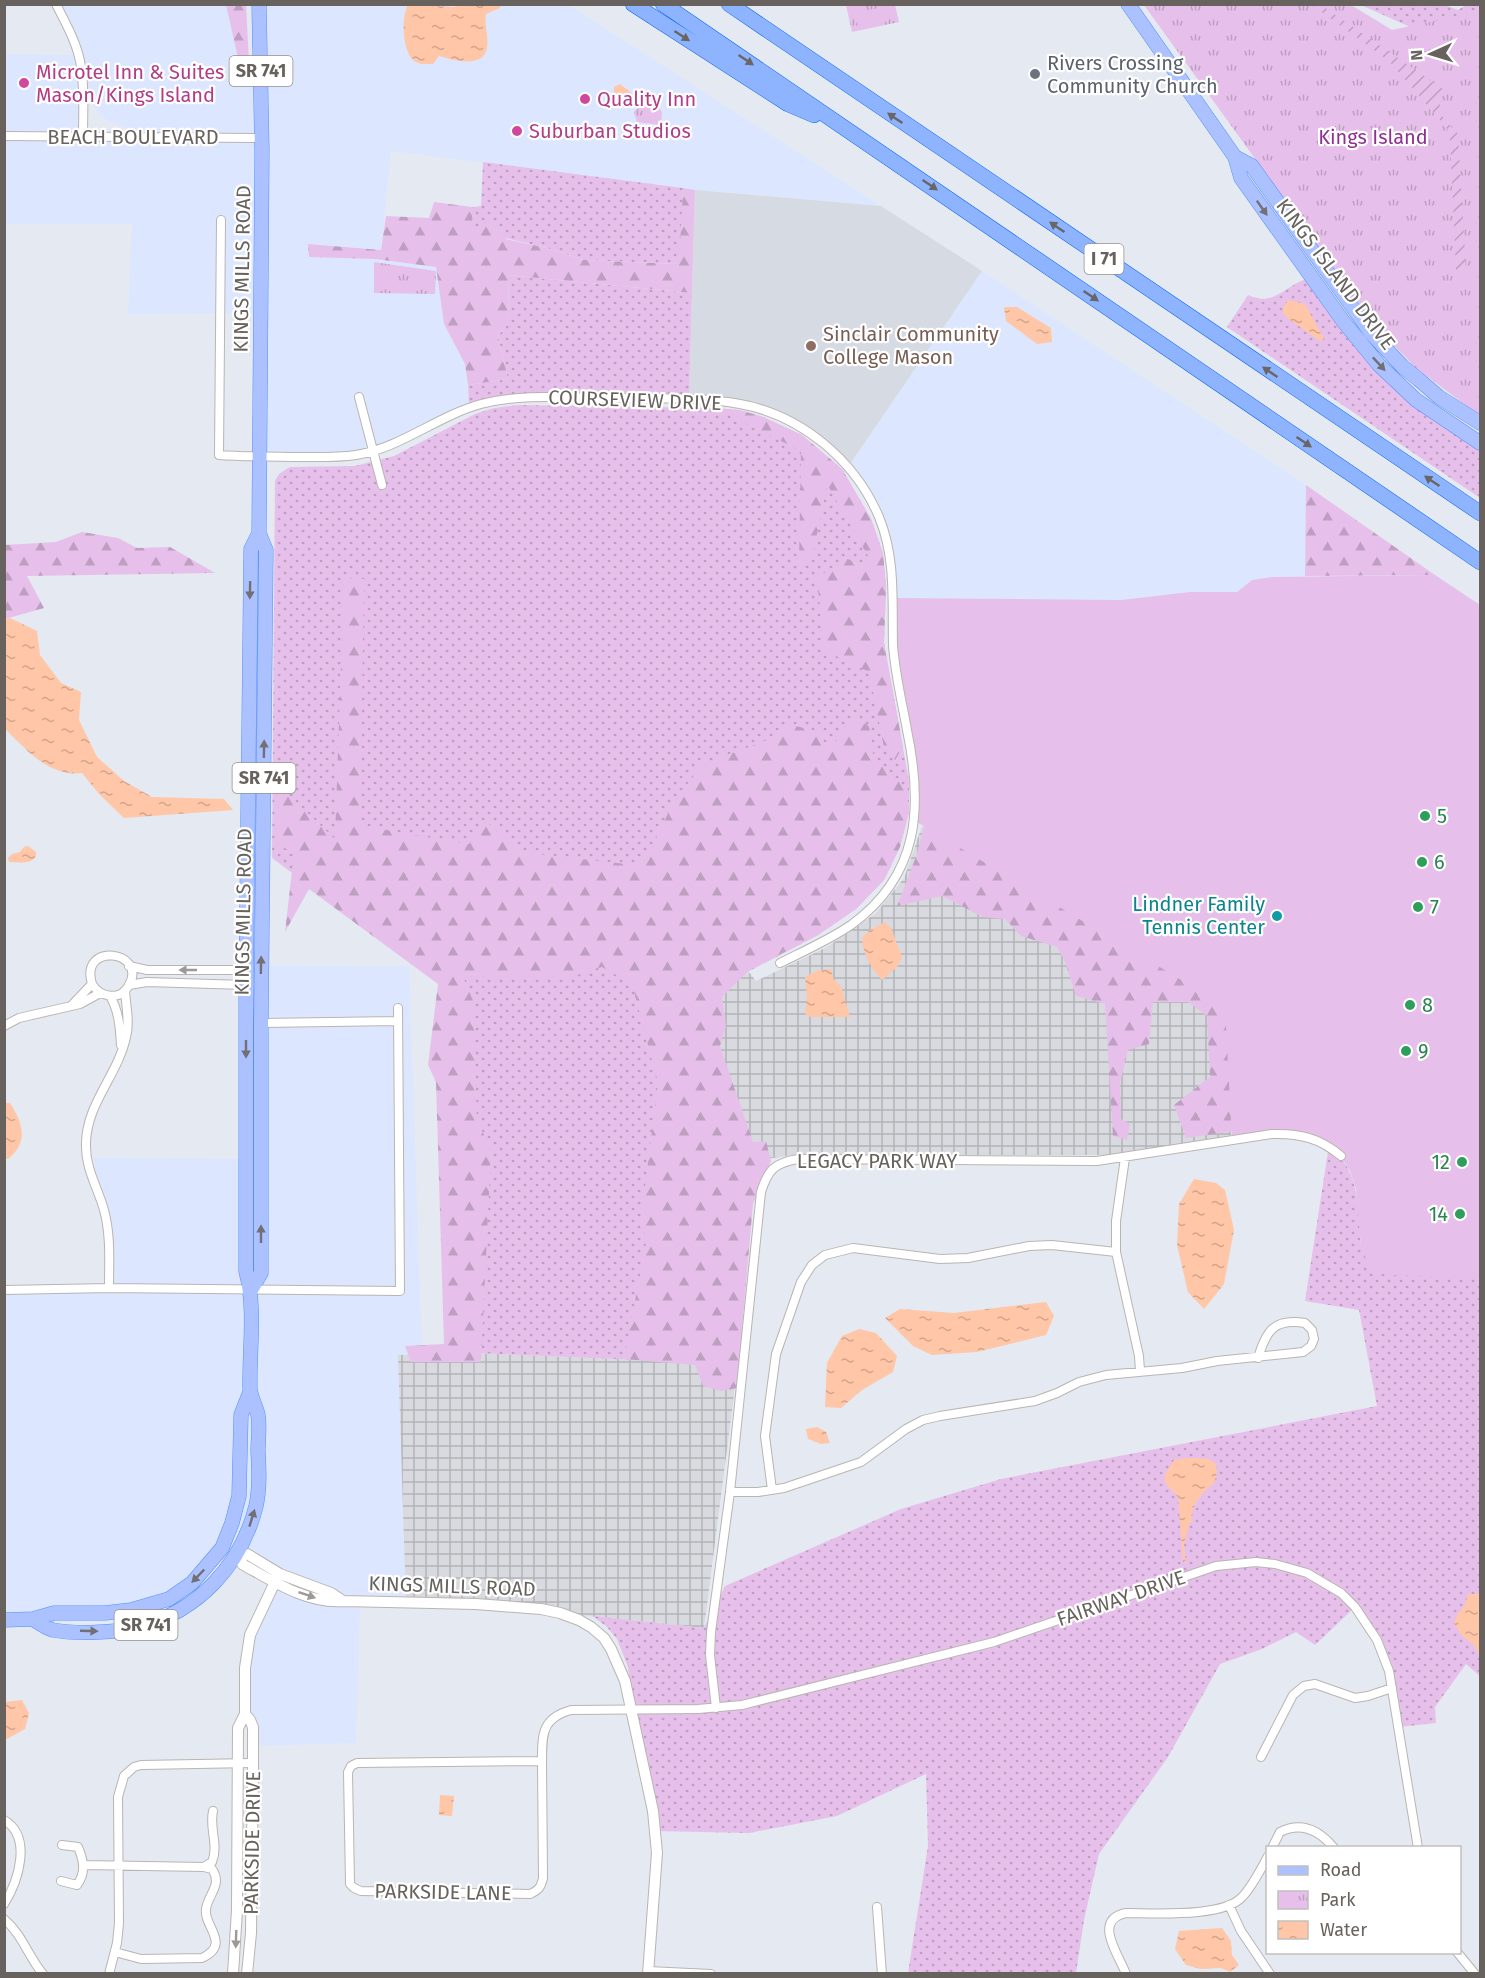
<svg xmlns="http://www.w3.org/2000/svg" width="1485" height="1978" font-family="'Fira Sans',sans-serif">
  <style>
    .commercial { fill: #dce7ff; fill-rule: evenodd }
    .industrial { fill: url(#industrial-grid) }
    .education { fill: #d6dae3 }
    .grass { fill: url(#grass-dots) }
    .forest { fill: url(#forest-firs) }
    .park { fill: url(#park-tufts) }
    .garden { fill: url(#garden-furrows) }
    .pitch { fill: #e6c0ea }
    .water { fill: url(#water-ripples) }
    .lines { fill: none; stroke-linecap: round; stroke-linejoin: round }
    .minor-casing { stroke: #b9b5b1; stroke-width: 10 }
    .tertiary-casing { stroke: #b9b5b1; stroke-width: 12 }
    .primary-casing { stroke: #5291fd; stroke-width: 15 }
    .motorway-casing { stroke: #0062f6; stroke-width: 16 }
    .minor { stroke: #fff; stroke-width: 8 }
    .tertiary { stroke: #fff; stroke-width: 10 }
    .primary { stroke: #acc1ff; stroke-width: 14 }
    .motorway { stroke: #8eb4ff; stroke-width: 15 }
    .oneway { fill: #696665 }
    .oneway2 { fill: #717075 }
    .oneway3 { fill: #9c9996 }
    .worship-dot { fill: #6b7280; stroke: #fff; stroke-width: 2 }
    .hotel-dot { fill: #d1479c; stroke: #fff; stroke-width: 2 }
    .education-dot { fill: #8d6e63; stroke: #fff; stroke-width: 2 }
    .leisure-dot { fill: #2e9e5b; stroke: #fff; stroke-width: 2 }
    .culture-dot { fill: #0f9aa8; stroke: #fff; stroke-width: 2 }
    .labels { text-anchor: middle; dominant-baseline: central; stroke-width: 4.5; stroke-linejoin: round; paint-order: stroke }
    .shield { fill: #fff; stroke: #95918e; stroke-width: 1.5 }
    .shield-label { font-size: 18px; font-weight: bold; fill: #67625d }
    .worship-label { font-size: 20px; fill: #5b616d; stroke: #fff; text-anchor: start }
    .hotel-label { font-size: 20px; fill: #b23c85; stroke: #fff; text-anchor: start }
    .street-label { font-size: 20px; fill: #67625d; stroke: #fff }
    .park-label { font-size: 20px; fill: #8e3192; stroke: #fff }
    .education-label { font-size: 20px; fill: #785e54; stroke: #fff; text-anchor: start }
    .leisure-label { font-size: 20px; fill: #27864d; stroke: #fff; text-anchor: start }
    .culture-label { font-size: 20px; fill: #0d838f; stroke: #fff; text-anchor: end }
  </style>
  <defs>
    <pattern id="industrial-grid" width="8" height="8" patternUnits="userSpaceOnUse" patternTransform="scale(1.5)"><rect width="8" height="8" fill="#d8dadf"/><path d="M0 4h8M4 0v8" fill="none" stroke="#b3b4b8"/></pattern>
    <pattern id="grass-dots" width="8" height="8" patternUnits="userSpaceOnUse" patternTransform="scale(1.5)"><rect width="8" height="8" fill="#e6c0ea"/><path d="M2 2h.1M6 6h.1" fill="none" stroke="#be9fc1" stroke-width="1.8" stroke-linecap="round"/></pattern>
    <pattern id="forest-firs" width="22" height="20" patternUnits="userSpaceOnUse" patternTransform="scale(1.5)"><rect width="22" height="20" fill="#e6c0ea"/><path d="M5 1l3.5 6h-7zM16 11l3.5 6h-7z" fill="#be9fc1"/></pattern>
    <pattern id="park-tufts" width="24" height="20" patternUnits="userSpaceOnUse" patternTransform="scale(1.5)"><rect width="24" height="20" fill="#e6c0ea"/><path d="M3 7l-1-3M5 7V3M7 7l1-3M15 17l-1-3M17 17v-4M19 17l1-3" fill="none" stroke="#be9fc1"/></pattern>
    <pattern id="garden-furrows" width="10" height="10" patternUnits="userSpaceOnUse" patternTransform="scale(1.5)"><rect width="10" height="10" fill="#e6c0ea"/><path d="M-1 1l2-2M0 10L10 0M9 11l2-2" fill="none" stroke="#be9fc1"/></pattern>
    <pattern id="water-ripples" width="26" height="14" patternUnits="userSpaceOnUse" patternTransform="scale(1.5)"><rect width="26" height="14" fill="#ffc6a7"/><path d="M2 4q2-2 4 0t4 0M15 11q2-2 4 0t4 0" fill="none" stroke="#d2a48b"/></pattern>
  </defs>
  <rect width="100%" height="100%" fill="#e5e9f1"/>
  <path class="commercial" d="M56,4L226,5L239,62L260,63L259,5H569L881,206L695,190L391,151L381,250L309,244V257L375,259L436,267L444,324L465,364L469,408L373,451L260,456L261,313L128,315L132,224H5V54L79,55ZM82,65L87,81L89,97L97,111L108,121L129,129L132,136H83Z
    M982,271L1306,485L1305,576L1272,577L1252,580L1237,592H1190L1121,600L893,598L886,536L848,468Z
    M261,965L409,966L422,1353L398,1355L406,1603L360,1602L356,1743L253,1746L245,1714L250,1635L279,1574L222,1548L169,1599L5,1620L4,1290L109,1288L94,1157L246,1159L251,1289L261,1272Z"/>
  <path class="industrial" d="M922,826L1225,1006L1231,1135L1120,1155H796L755,1160L700,997L748,971L756,981L827,947L875,914L904,878Z
    M450,1352L738,1364L704,1628L560,1613L406,1603L398,1355Z"/>
  <path class="education" d="M695,190L881,206L982,271L848,467L825,444L762,409L689,399Z"/>
  <path class="grass" d="M1361,5H1445L1458,10L1466,5H1480V27L1464,51Z
    M483,162L683,188L680,264L584,260L547,248L471,230L472,207L481,206Z
    M508,275L692,293L689,399L554,397L469,408L468,385L508,379L498,336L509,322Z
    M1306,279L1367,361L1396,389L1480,449V498L1227,327L1248,295C1274,307 1283,287 1306,279Z
    M519,405L715,408L740,410L763,417L802,435L842,469L871,519L883,553L886,586L884,643L909,781V812L900,847L884,880L856,909L818,935L700,997L738,1364L450,1352L440,983L272,858L275,481L279,474L290,467L355,466L394,456L475,414L494,408Z
    M1329,1145C1361,1172 1358,1208 1361,1246L1480,1279V1676L1466,1664L1435,1707L1436,1723L1399,1727L1386,1661L1355,1607L1315,1645L1296,1632L1262,1649L1220,1664L1168,1757L1099,1854L1084,1920L1076,1973H908L928,1846L926,1774L837,1816L749,1833L655,1831L633,1710L628,1667L617,1639L606,1626L592,1616L704,1628L725,1586L901,1509L1001,1479L1377,1406L1359,1310L1305,1301Z"/>
  <path class="forest" d="M226,5H246L249,62H239Z
    M683,188L695,190L692,293L508,275L509,322L498,336L508,379L468,385L465,364L444,324L436,267L375,259L309,257L308,244L381,250L386,216L429,218L434,202L472,207V230L491,219L506,239L547,248L584,260L679,264Z
    M715,408L740,410L763,417L802,435L842,469L871,519L883,553L886,586L884,643L903,747L895,760L884,747L869,672L824,650L817,578L846,558L861,566L868,556L827,484L811,564L799,563L801,451Z
    M1306,485L1435,575L1305,576Z
    M82,532L118,538L137,548L170,547L215,573L27,576L44,608L5,619V545L56,542Z
    M344,578L364,579L360,826L469,844L488,823L520,852L634,865L646,859L674,801L703,764L767,740L787,724L821,732V741L834,745L849,719L869,725L874,759L907,789L909,812L900,847L884,880L856,909L818,935L748,971L722,997L726,1026L720,1046L753,1142L766,1141L771,1161L753,1204L737,1388L722,1391L703,1386L695,1365L624,1359L647,1238L640,1226L658,1083L632,984L602,967L583,972L575,977L463,976L473,1001L477,1120L491,1150L481,1362H411L405,1346L444,1344L436,1082L428,1065L438,984L309,889L285,932L294,853L277,844L278,785L335,839Z
    M927,814L1224,961L1249,1129L1186,1138L1174,1105L1210,1077L1207,1016L1188,1002H1153L1149,1044L1128,1050L1120,1083L1121,1119L1130,1124L1127,1140L1113,1136L1105,1004L1076,996L1065,962L1057,947L1021,936L1005,919L983,917L942,896L897,906L917,854Z"/>
  <path class="park" d="M846,5H895L899,22L852,32Z
    M1144,5H1351L1392,30L1480,11V416L1416,368L1382,333L1354,296Z
    M646,97H651L662,112L661,125L637,122L634,112Z
    M374,262L436,271L435,294L374,293Z"/>
  <path class="garden" d="M1312,5H1321L1443,89C1443,94 1440,99 1440,104C1438,117 1451,125 1458,134L1466,271L1456,270L1450,138L1447,128L1389,61Z"/>
  <path class="pitch" d="M886,7L889,21L858,27L855,12Z
    M1435,575L1480,605V1279L1466,1277L1385,1275L1368,1265L1361,1246L1356,1189L1350,1171L1341,1156L1291,1133L1232,1141L1225,1006L915,821L917,802L897,679L893,598L1121,600L1190,592H1237L1252,580L1272,577Z"/>
  <path class="water" d="M408,5L455,7L456,5L500,4V8L486,14C484,26 489,37 487,48C484,69 452,60 439,56L433,64C427,64 419,65 414,61C402,51 401,17 408,5Z
    M620,84L634,95L626,105L614,95V87Z
    M1288,300L1305,304L1324,339L1320,341L1286,317L1282,310Z
    M1004,307H1017L1051,328L1052,342L1037,344L1006,321Z
    M10,618L37,631L40,655L61,683L81,692L79,720L97,757L124,781L152,797L224,799L233,810L124,818L99,794L82,773C49,777 27,750 5,729V619Z
    M28,846L36,852V857C28,865 19,862 9,862L8,858L12,854L20,852L24,847Z
    M885,922L891,928L902,957L897,967L882,980C871,968 863,955 862,938L870,930Z
    M831,969L834,980L841,986L850,1017H811L805,1014L807,997L805,977L816,971Z
    M5,1103H10C23,1123 29,1142 8,1159L5,1158Z
    M1194,1179L1216,1183L1225,1190L1234,1230L1224,1284L1204,1309L1188,1292L1177,1245L1179,1204Z
    M1046,1302L1054,1316L1046,1335L977,1352L932,1355L913,1346L885,1318L900,1309L954,1313Z
    M859,1329L876,1333L897,1356L893,1372L862,1390L841,1408L825,1407L827,1363L842,1336Z
    M817,1427L826,1432L830,1443L821,1444L808,1439L806,1429Z
    M1187,1458C1206,1458 1224,1456 1214,1483C1203,1492 1189,1506 1192,1522L1189,1523L1184,1546L1186,1562H1183L1178,1497L1165,1483V1474L1174,1460Z
    M1468,1594H1480V1657L1474,1645L1462,1636L1454,1623L1457,1615L1465,1605Z
    M22,1700L29,1713L25,1729L5,1740V1702Z
    M440,1795L454,1796L452,1816L439,1815Z
    M1222,1928L1231,1941L1232,1955L1239,1965L1230,1972L1221,1968L1201,1969L1186,1965L1175,1949L1179,1931Z"/>
  <g class="lines">
    <defs>
      <path id="minor" d="M56,4C65,22 76,41 80,61C85,85 83,112 83,136
        M4,136L262,138
        M221,220L219,455C244,457 269,456 294,457C314,457 335,458 356,455C401,448 437,416 481,404C523,393 568,398 611,398C654,399 698,396 740,404C801,415 855,460 879,517C896,558 892,601 893,645C895,674 902,702 907,730C923,807 920,875 851,925C829,940 804,951 780,963
        M359,397L382,485
        M129,966L147,970H247
        M129,985L147,982L246,985
        M110,996C119,1011 120,1028 121,1045
        M71,1006L92,984C79,941 148,951 129,985C120,1002 100,997 92,984
        M261,1023L398,1021
        M4,1026L19,1018L80,1004L100,993
        M1125,1158L1116,1221V1252L1139,1356L1140,1371
        M109,1288C109,1263 111,1235 104,1210C98,1188 85,1168 86,1144C86,1104 118,1075 126,1037C130,1022 126,1006 125,991
        M4,1290L109,1288L400,1291L398,1008
        M772,1490L765,1436L776,1354L801,1282L812,1265L825,1255L853,1248L940,1259L968,1258L1029,1246L1052,1245L1116,1252
        M730,1492H758L784,1488L861,1462L906,1429L923,1420L940,1416L1035,1401L1057,1393L1079,1382L1106,1375L1182,1368L1217,1361L1303,1352L1311,1346L1314,1339L1312,1330L1305,1323C1274,1318 1266,1331 1258,1358
        M716,1708L710,1655L711,1632L730,1492L761,1192C768,1170 774,1163 798,1159L1097,1161L1272,1134C1299,1133 1320,1138 1341,1156
        M1261,1757L1293,1695L1304,1686L1315,1684L1355,1698L1368,1696L1392,1688
        M542,1761C542,1734 542,1718 571,1710L698,1709L742,1705L994,1642L1216,1566L1256,1562L1275,1564L1307,1573L1341,1593L1355,1607L1377,1640L1389,1671L1418,1848
        M542,1761L543,1878C541,1887 539,1890 530,1894L361,1891L354,1888L350,1884L348,1772L351,1766L357,1763Z
        M4,1820C33,1837 18,1882 4,1904
        M1272,1848L1280,1832C1302,1821 1320,1831 1334,1848
        M84,1865L204,1867L212,1862C219,1845 209,1829 213,1811
        M61,1881L77,1885C86,1873 84,1861 78,1847L62,1845
        M1229,1905L1241,1931L1270,1974
        M877,1907L882,1974
        M4,1919C22,1934 28,1956 43,1974
        M115,1952L141,1959L202,1958C232,1944 203,1926 206,1909C208,1894 223,1885 212,1869L204,1867
        M1457,1952L1475,1974
        M648,1971L711,1974
        M109,1974L117,1943L119,1923L118,1797L124,1776L134,1767L141,1765L253,1763
        M1126,1974C1119,1955 1092,1920 1126,1913C1154,1913 1225,1918 1243,1896C1253,1885 1261,1869 1268,1856"/>
      <path id="tertiary" d="M236,1554L241,1556L247,1554L280,1574L331,1593L343,1601
        M241,1556L242,1564C273,1581 307,1604 343,1601L476,1604L541,1609L560,1613L579,1620L591,1627L604,1638L611,1649L625,1681L653,1811L657,1853L648,1974
        M245,1714L250,1720L253,1727V1763L251,1933L247,1974
        M233,1974L237,1910L238,1728L245,1714V1668L250,1635L275,1582"/>
      <path id="primary" d="M1128,4L1235,157L1241,178L1343,321L1379,365L1416,400L1480,443
        M1235,157L1252,166L1371,333L1402,366L1418,379L1439,397L1480,423
        M251,1290L261,1273V1023L266,550L259,533L262,152L259,4
        M33,1619C39,1623 46,1628 53,1630C74,1634 118,1633 139,1627C198,1611 241,1566 256,1506C260,1488 259,1469 258,1451C258,1440 260,1426 258,1415C256,1406 251,1398 250,1389C249,1350 256,1309 246,1271V985L251,549L259,533
        M4,1620L33,1619L54,1613H105L131,1610L169,1599L192,1583L222,1548L232,1523L239,1496L241,1415L250,1392"/>
      <path id="motorway" d="M633,4L788,104L814,115
        M663,4L1480,562
        M729,4L1480,513"/>
    </defs>
    <use href="#minor" class="minor-casing"/>
    <use href="#tertiary" class="tertiary-casing"/>
    <use href="#primary" class="primary-casing"/>
    <use href="#motorway" class="motorway-casing"/>
    <use href="#minor" class="minor"/>
    <use href="#tertiary" class="tertiary"/>
    <use href="#primary" class="primary"/>
    <use href="#motorway" class="motorway"/>
  </g>
  <defs><path id="oneway-solid" d="M-6-.8H1V-3.2L6.5 0L1 3.2V.8H-6Z" transform="scale(1.5)"/></defs>
  <g class="oneway">
    <use href="#oneway-solid" transform="translate(682 36) rotate(33)"/>
    <use href="#oneway-solid" transform="translate(746 60) rotate(34)"/>
    <use href="#oneway-solid" transform="translate(895 118) rotate(-146)"/>
    <use href="#oneway-solid" transform="translate(930 185) rotate(34)"/>
    <use href="#oneway-solid" transform="translate(1057 227) rotate(-146)"/>
    <use href="#oneway-solid" transform="translate(1091 296) rotate(34)"/>
    <use href="#oneway-solid" transform="translate(1270 372) rotate(-146)"/>
    <use href="#oneway-solid" transform="translate(1304 442) rotate(34)"/>
    <use href="#oneway-solid" transform="translate(1432 481) rotate(-146)"/>
  </g>
  <g class="oneway2">
    <use href="#oneway-solid" transform="translate(1262 208) rotate(55)"/>
    <use href="#oneway-solid" transform="translate(1379 364) rotate(47)"/>
    <use href="#oneway-solid" transform="translate(250 590) rotate(91)"/>
    <use href="#oneway-solid" transform="translate(264 749) rotate(-89)"/>
    <use href="#oneway-solid" transform="translate(261 965) rotate(-89)"/>
    <use href="#oneway-solid" transform="translate(246 1049) rotate(90)"/>
    <use href="#oneway-solid" transform="translate(261 1234) rotate(-90)"/>
    <use href="#oneway-solid" transform="translate(252 1518) rotate(-73)"/>
    <use href="#oneway-solid" transform="translate(198 1576) rotate(134)"/>
    <use href="#oneway-solid" transform="translate(89 1631) rotate(2)"/>
  </g>
  <g class="oneway3">
    <use href="#oneway-solid" transform="translate(188 970) rotate(180)"/>
    <use href="#oneway-solid" transform="translate(307 1595) rotate(19)"/>
    <use href="#oneway-solid" transform="translate(236 1939) rotate(92)"/>
  </g>
  <circle class="worship-dot" cx="1035" cy="74" r="6"/>
  <g class="hotel-dot">
    <circle cx="24" cy="83" r="6"/>
    <circle cx="585" cy="99" r="6"/>
    <circle cx="517" cy="131" r="6"/>
  </g>
  <circle class="education-dot" cx="811" cy="346" r="6"/>
  <g class="leisure-dot">
    <circle cx="1425" cy="816" r="6"/>
    <circle cx="1422" cy="862" r="6"/>
    <circle cx="1418" cy="907" r="6"/>
    <circle cx="1410" cy="1005" r="6"/>
    <circle cx="1406" cy="1051" r="6"/>
    <circle cx="1462" cy="1162" r="6"/>
    <circle cx="1460" cy="1214" r="6"/>
  </g>
  <circle class="culture-dot" cx="1277" cy="916" r="6"/>
  <g class="labels">
    <g class="shield">
      <rect x="229.5" y="56" width="63" height="30" rx="4.5"/>
      <rect x="1084.5" y="244" width="39" height="30" rx="4.5"/>
      <rect x="232.5" y="763" width="63" height="30" rx="4.5"/>
      <rect x="114.5" y="1610" width="63" height="30" rx="4.5"/>
    </g>
    <g class="shield-label">
      <text x="261" y="71">SR 741</text>
      <text x="1104" y="259">I 71</text>
      <text x="264" y="778">SR 741</text>
      <text x="146" y="1625">SR 741</text>
    </g>
    <g class="worship-label">
      <text x="1047" y="63">Rivers Crossing<tspan x="1047" dy="23">Community Church</tspan></text>
    </g>
    <g class="hotel-label">
      <text x="36" y="72">Microtel Inn &amp; Suites<tspan x="36" dy="23">Mason/Kings Island</tspan></text>
      <text x="597" y="99">Quality Inn</text>
      <text x="529" y="131">Suburban Studios</text>
    </g>
    <g class="street-label">
      <text x="133" y="137">BEACH BOULEVARD</text>
      <text transform="translate(242 269) rotate(-89)">KINGS MILLS ROAD</text>
      <text transform="translate(1336 274) rotate(53)">KINGS ISLAND DRIVE</text>
      <text transform="translate(635 400) rotate(2)">COURSEVIEW DRIVE</text>
      <text transform="translate(243 912) rotate(-89)">KINGS MILLS ROAD</text>
      <text x="877" y="1161">LEGACY PARK WAY</text>
      <text transform="translate(452 1586) rotate(2)">KINGS MILLS ROAD</text>
      <text transform="translate(1121 1598) rotate(-19)">FAIRWAY DRIVE</text>
      <text transform="translate(252 1843) rotate(-89)">PARKSIDE DRIVE</text>
      <text transform="translate(443 1892) rotate(1)">PARKSIDE LANE</text>
    </g>
    <g class="park-label">
      <text x="1373" y="137">Kings Island</text>
    </g>
    <g class="education-label">
      <text x="823" y="334">Sinclair Community<tspan x="823" dy="23">College Mason</tspan></text>
    </g>
    <g class="leisure-label">
      <text x="1437" y="816">5</text>
      <text x="1434" y="862">6</text>
      <text x="1430" y="907">7</text>
      <text x="1422" y="1005">8</text>
      <text x="1418" y="1051">9</text>
      <text x="1450" y="1162" text-anchor="end">12</text>
      <text x="1448" y="1214" text-anchor="end">14</text>
    </g>
    <g class="culture-label">
      <text x="1265" y="904">Lindner Family<tspan x="1265" dy="23">Tennis Center</tspan></text>
    </g>
  </g>
  <rect width="1485" height="1978" fill="none" stroke="#67625d" stroke-width="12"/>
  <rect x="1266" y="1846" width="195" height="108" fill="#ffffff" stroke="#c2c0be" stroke-width="1.5"/>
  <rect x="1278" y="1866" width="30" height="9" fill="#acc1ff" stroke="#c2c0be" stroke-width="1.5"/>
  <text x="1320" y="1876" font-size="18" fill="#67625d">Road</text>
  <rect x="1278" y="1891" width="30" height="18" fill="url(#park-tufts)" stroke="#c2c0be" stroke-width="1.5"/>
  <text x="1320" y="1906" font-size="18" fill="#67625d">Park</text>
  <rect x="1278" y="1921" width="30" height="18" fill="url(#water-ripples)" stroke="#c2c0be" stroke-width="1.5"/>
  <text x="1320" y="1936" font-size="18" fill="#67625d">Water</text>
  <g transform="translate(1431 54) rotate(266)" stroke="#ffffff" stroke-width="4.5" paint-order="stroke">
  <path d="M0-4.5L10 22L0 15L-10 22Z" fill="#67625d"/>
  <text y="-9" font-size="16" font-weight="bold" text-anchor="middle" fill="#67625d">N</text>
  </g>
</svg>
